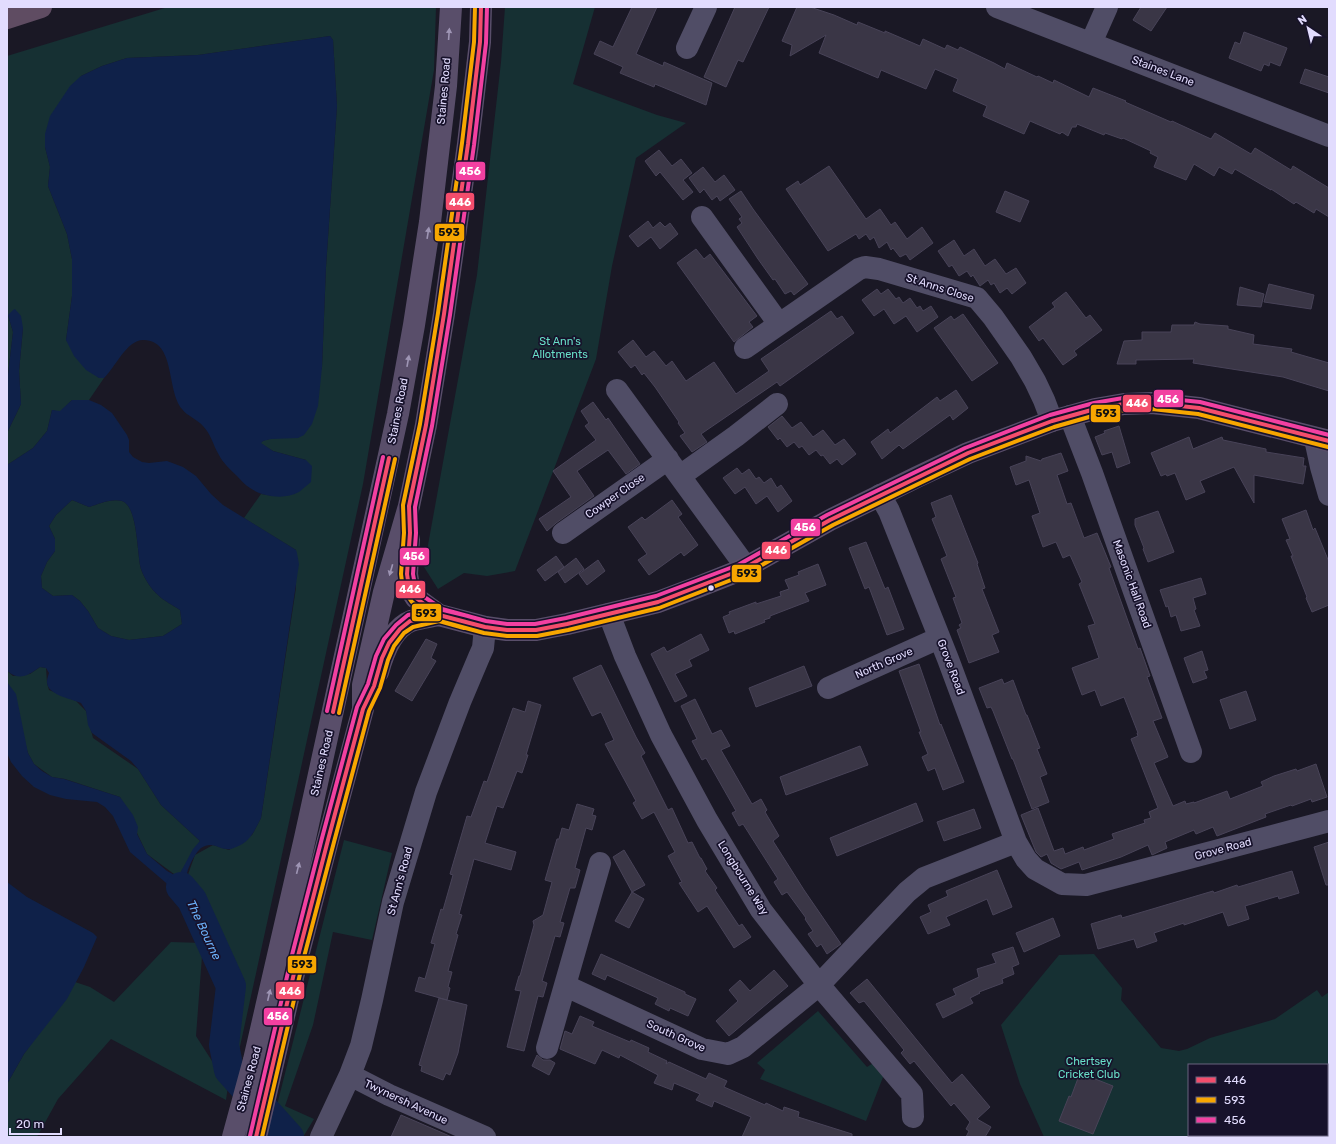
<svg xmlns="http://www.w3.org/2000/svg" width="1336" height="1144" font-family="Rubik,sans-serif">
  <style>
    .green { fill: #163033; fill-rule: evenodd }
    .water { fill: #0f2149; fill-rule: evenodd }
    .lines { fill: none; stroke-linecap: round; stroke-linejoin: round }
    .river { stroke: #0f2149; stroke-width: 30 }
    .building { fill: #3a3646; stroke: #484358 }
    .minor { stroke: #504d66; stroke-width: 22 }
    .major { stroke: #594e6a; stroke-width: 22 }
    .highway { stroke: #5f4c62; stroke-width: 22 }
    .bus-1-casing { stroke: #17122b; stroke-width: 7 }
    .bus-2-casing { stroke: #17122b; stroke-width: 7 }
    .bus-3-casing { stroke: #17122b; stroke-width: 7 }
    .bus-1 { stroke: #f44d6c; stroke-width: 4 }
    .bus-2 { stroke: #f7a600; stroke-width: 4 }
    .bus-3 { stroke: #f240a1; stroke-width: 4 }
    .oneway { fill: #9e95b4 }
    .bus-dot { fill: #e2dcfe; stroke: #17122b; stroke-width: 1.5 }
    .labels { text-anchor: middle; dominant-baseline: central; stroke-width: 3.5; stroke-linejoin: round; paint-order: stroke }
    .street-label { font-size: 11px; fill: #e2dcfe; stroke: #17122b }
    .park-label { font-size: 11px; fill: #68dfc8; stroke: #17122b }
    .water-label { font-size: 12px; font-style: italic; fill: #6cb2fc; stroke: #17122b }
    .line-badge { stroke: #17122b; stroke-width: 1.5 }
    .badge-label { font-size: 11px; text-anchor: middle; font-weight: bold; fill: #fff }
    .pale-badge-label { font-size: 11px; text-anchor: middle; font-weight: bold; fill: #111 }
  </style>
  <rect width="100%" height="100%" fill="#1a1825"/>
  <path class="green" d="M168,7H436L434,70L363,484L239,1051L238,1032L240,975L207,919V906L202,894L189,884L186,880L195,855L213,845L229,850L252,835L261,818L296,588V550L244,518L261,494L273,496L306,460L273,451L260,443C268,436 287,438 298,438L322,367L326,267L337,106L333,40L330,36L198,55L127,58L102,66L81,76L45,147L50,167L48,186L67,234L72,259V296L66,340L99,378H104L89,400H72L60,412L52,410L47,431L33,448L7,465V433L21,404L19,371L23,328L8,315L13,332L7,383V56Z
    M505,7H595L573,84L657,115L686,123L636,158L612,266L596,359L515,571L487,576L464,573L438,589L424,567L477,275L501,62Z
    M72,500L89,507C99,504 111,498 122,501C138,506 137,555 141,569C144,578 151,589 158,595C164,601 173,605 180,610L182,624L163,636L129,640L111,636L98,628L88,611L80,601L72,595L53,596L42,588L41,576L47,562L55,551V539L49,526L56,515Z
    M40,667L46,668L47,683L49,690L76,701L86,711L93,738L138,769L161,805L200,841L178,877L147,854L120,797L65,779L52,777L34,764L28,753L7,685V671L13,676L30,674Z
    M344,840L392,853L372,940L333,932L313,1025L285,1106L314,1119L303,1137H271L275,1113Z
    M171,942L203,943L196,1036L228,1086L226,1100L111,1039L58,1099L37,1137H7V1084L24,1054L75,982L90,987L114,1002Z
    M1094,954L1122,988L1121,1000L1161,1048L1179,1051L1187,1049L1210,1038L1275,1019L1317,990L1322,997L1329,992V1137H1044L1020,1084L1001,1025L1059,955ZM1189,1065H1327V1135H1189Z
    M818,1011L867,1067L878,1060L885,1072L866,1121L760,1079L765,1070L757,1063Z"/>
  <path class="water" d="M330,36L333,40L337,106L326,267L322,367L318,406L312,424L304,435L298,438L271,439L263,441L261,443L273,451L306,460L312,466L311,482C307,485 303,489 299,492C285,500 263,497 250,488C245,485 241,480 237,476C230,469 223,463 219,455C213,445 211,434 203,426C197,419 187,416 182,409C166,390 176,341 144,340C127,339 115,368 104,378H99L86,370L74,356L66,340L72,296V259L67,234L48,186L50,167L45,147V134L50,116L70,86L81,76L102,66L127,58L198,55Z
    M15,309L21,316L23,328L19,371L21,404L7,433V383L13,332L8,315L13,310Z
    M72,400H89L101,405L112,413L127,435L129,440V452L133,457L142,462L149,463L167,461L183,467L196,476L211,494L223,505L296,550L297,553L299,564L261,818C255,830 250,842 236,847C233,848 230,850 227,849C223,849 219,847 216,846C210,844 206,845 201,848C195,853 184,873 187,881C189,886 197,889 201,893C206,899 210,911 207,919L197,925L196,918L192,915L179,894L130,852L113,816L105,807L97,802L66,799L50,795L34,787L22,776L11,762L7,753V682L16,694L28,753L34,764L42,771L52,777L64,779L120,797L133,815L138,827L137,834L147,854L167,871L178,877L193,849L200,841L161,805L138,769L131,761L92,733L88,725L86,711L81,703C72,699 47,695 47,682C47,679 48,676 49,673L46,668L40,667C27,676 20,681 7,671V465L33,448L47,431L52,410L60,411ZM72,500L89,507C99,504 111,498 122,501C138,506 137,555 141,569C144,578 151,589 158,595C164,601 173,605 180,610L182,624L163,636L129,640L111,636L98,628L88,611L80,601L72,595L53,596L42,588L41,576L47,562L55,551V539L49,526L56,515Z
    M7,882L27,897L93,933L97,937L84,967L67,999L24,1054L7,1084Z"/>
  <g class="lines">
    <path class="river" d="M181,887L192,900L231,986L224,1045L229,1070L289,1137"/>
  </g>
  <path class="building" d="M632,7H657L636,54L663,66L664,62L712,83L706,105L655,84L654,87L620,73L623,67L594,54L600,41L613,47Z
    M735,7H769L743,62L738,60L726,87L704,77Z
    M797,7H810L834,15L857,25L858,22L885,33V31L920,46L923,39L945,49L947,45L958,50L960,47L994,63L1005,69L1007,63L1037,77L1038,76L1053,83L1054,80L1089,97L1093,88L1126,101L1125,102L1171,122L1172,121L1211,139L1215,133L1251,154L1255,148L1291,170L1293,166L1329,188V217L1316,209L1314,213L1296,202L1294,204L1271,189V190L1235,169L1232,174L1219,167L1214,176L1194,164L1186,180L1154,167L1158,157L1150,153L1151,151L1123,138L1122,139L1105,133L1104,135L1077,124L1076,127H1072L1068,136L1062,132L1060,134L1030,121L1024,134L983,116L987,106L953,91L958,79L935,69L926,89L881,70L878,78L819,53L826,35L790,56L792,45L782,41Z
    M1141,7H1167L1151,31L1133,20Z
    M1244,32L1287,48L1280,66L1270,62L1269,66L1264,64L1261,71L1229,58L1235,42L1240,44Z
    M1305,69L1329,77V93L1300,83Z
    M659,150L672,166L681,159L692,173L683,180L693,192L683,200L660,172L656,176L645,161Z
    M829,166L866,219L880,209L891,225L895,222L907,239L922,227L933,243L910,260L906,254L900,257L893,248L891,250L887,242L879,248L874,237L870,240L866,234L859,239L856,234L828,251L786,189L798,181L800,185Z
    M703,167L715,182L724,175L735,190L720,201L717,196L712,200L704,189L700,193L689,178Z
    M741,191L753,209L808,284L794,295L791,291L785,294L775,279L773,280L758,259L737,227L742,223L739,219L742,217L729,199Z
    M1005,191L1029,201L1020,222L996,212Z
    M648,221L653,228L660,222L665,227L670,223L678,234L660,249L651,237L638,247L629,236Z
    M954,240L964,256L974,249L985,266L995,259L1006,274L1016,268L1026,283L1012,294L1007,288L1000,293L994,283L991,285L988,280L980,286L973,275L971,277L967,271L959,276L952,265L949,267L938,251Z
    M696,249L704,259L710,254L757,316L749,322L753,327L734,342L677,263Z
    M1269,284L1314,295L1311,309L1264,302Z
    M1240,287L1264,294L1261,307L1237,305Z
    M877,289L881,294L888,289L896,299L899,297L903,303L910,298L917,308L920,306L923,311L931,306L938,317L917,332L906,316L894,324L884,309L874,316L862,300Z
    M1066,292L1086,318L1090,315L1102,330L1074,351L1077,355L1063,365L1043,338L1039,341L1029,327L1055,307L1052,303Z
    M831,311L837,319L842,316L854,333L780,386L777,382L701,434L707,442L692,452L680,436L685,433L678,423L679,422L655,387L644,373L642,375L635,365L631,368L618,352L633,340L646,357L654,351L666,366L672,361L686,381L714,362L736,394L769,371L761,359Z
    M963,314L998,363L972,381L934,328L951,316L954,320Z
    M1195,322L1200,324L1228,326V329L1254,335L1253,344L1292,349L1291,352L1329,363V391L1283,377L1193,363L1194,359L1136,360V364H1117L1124,341L1142,340V332H1171L1172,325H1194Z
    M956,390L968,408L953,420L950,415L903,449L899,445L882,459L871,442L888,429L890,433L937,397L940,401Z
    M593,402L606,420L608,418L640,464L626,474L608,450L577,471L594,496L556,523L547,531L539,519L571,497L553,471L596,440L585,426L589,423L581,411Z
    M782,416L792,428L801,422L813,437L823,430L835,445L844,439L856,454L842,465L837,459L830,464L823,455L821,456L816,450L809,455L802,446L799,448L794,442L787,447L780,438L778,440L768,427Z
    M1119,426L1130,463L1117,468L1112,452L1102,455L1095,437L1105,433L1104,431Z
    M1189,437L1193,449L1222,437L1223,440L1266,449V452L1304,458L1303,466H1306L1303,484L1254,475V503L1234,467L1200,481L1205,492L1186,500L1175,473L1167,476L1166,474L1161,476L1151,453Z
    M1061,453L1068,471L1057,475L1067,504L1071,503L1084,538L1097,533L1111,567L1109,568L1138,649L1140,648L1150,676L1147,677L1162,718L1153,721L1168,757L1154,763L1173,806L1185,801L1186,804L1194,802V803L1227,791L1230,799L1263,786L1261,782L1274,776L1296,769L1297,771L1316,764L1327,797L1312,802L1311,799L1292,806L1291,805L1265,814L1266,817L1217,836L1213,827L1196,834L1194,830L1165,842L1167,848L1152,855L1148,845L1121,857L1082,870L1079,862L1061,869L1051,863L1047,854L1041,857L1036,852L1021,815L1038,808L1054,851L1063,848L1065,854L1083,847L1084,850L1114,839L1112,834L1145,823L1144,820L1151,818L1149,812L1158,808L1131,739L1138,736L1137,733H1138L1124,697L1101,706L1095,690L1082,695L1072,668L1099,658L1088,626L1095,624L1079,584L1082,582L1070,555L1063,558L1056,542L1043,547L1032,516L1040,513L1029,480L1016,485L1010,467L1026,461V456L1041,461L1042,459Z
    M737,468L742,474L749,469L756,479L759,477L764,483L771,478L777,488L781,485L792,501L778,512L767,496L756,504L745,487L735,494L723,478Z
    M951,495L978,563L977,564L985,588L982,589L999,632L992,635L999,652L969,663L957,630L961,628L959,625L962,623L953,598L956,597L941,559L947,556L932,519L936,517L931,503Z
    M672,500L682,514L678,517L698,545L684,556L681,552L649,575L638,560L647,554L628,527L642,517L645,520Z
    M1306,510L1313,530L1315,528L1329,562V605L1312,612L1306,598L1307,597L1291,556H1293L1286,540L1290,539L1282,519Z
    M1158,511L1174,552L1148,562L1143,549L1144,548L1135,525V519Z
    M866,542L885,589L888,587L904,629L887,635L869,587L865,589L849,548Z
    M556,556L564,567L545,581L537,570Z
    M576,558L584,569L565,583L558,572Z
    M598,560L605,571L587,585L579,574Z
    M818,564L826,585L805,593L809,601L770,616V618L764,620L765,622L735,634L734,631L729,633L723,617L730,614L729,612L756,602V604L781,596L780,592L789,589L785,580L799,575L798,572Z
    M1201,578L1206,594L1193,598L1196,609L1194,610L1200,626L1181,631L1176,615L1171,617L1168,606L1166,607L1160,590Z
    M701,634L709,650L689,660L692,666L675,674L687,696L675,702L651,654L664,647L667,652Z
    M426,639L437,644L431,658L436,661L412,701L395,691Z
    M1202,651L1208,670L1204,671L1207,678L1193,683L1184,658Z
    M919,664L940,725L941,724L964,782L943,790L935,768L928,771L922,757L928,754L919,732H921L899,671Z
    M601,665L636,737L645,753L641,756L668,810L672,808L688,843L692,842L700,858H701L707,869L705,871L717,888L715,890L739,926L742,924L751,937L734,948L707,906L698,912L679,883L682,882L668,856L675,852L654,812L642,819L633,803L636,801L605,744L614,740L601,712L592,716L573,678Z
    M804,666L812,686L756,707L749,688Z
    M1002,679L1004,684L1013,680L1026,715H1027L1040,748L1037,749L1047,774L1040,777L1049,802L1032,809L1013,759H1012L993,711L991,707L987,708L979,688Z
    M1246,691L1256,720L1230,729L1220,700Z
    M695,699L712,734L721,730L730,746L721,750L752,804L761,799L767,810L765,812L779,836L773,841L804,890L841,944L827,954L821,944L817,947L808,934L813,931L805,919L806,918L787,892L782,895L774,882L778,879L743,824L739,826L732,813L736,811L706,758L702,760L692,741L697,739L681,706Z
    M528,701L541,705L526,755H528L522,773L517,771L503,808L497,806L485,843L516,852L511,870L474,859L459,914L462,915L456,934L458,935L448,971L452,972L448,987L450,988L447,1000L415,991L419,977L425,979L435,944L431,943L441,909L443,910L453,875L450,874L467,816L471,817L484,781L487,782L513,708L525,712Z
    M860,746L868,765L786,795L780,777Z
    M916,803L923,821L837,856L830,838Z
    M577,804L594,809L592,815L596,816L592,830L586,828L575,868L580,870L575,888H570L560,922L564,923L560,937L555,936L542,981L547,983L543,997L538,996L524,1051L507,1047L521,991L515,990L519,976H520L534,925L533,921L543,915L552,882L545,880L557,839H559L562,828L569,830Z
    M974,809L981,828L944,841L937,822Z
    M1329,842V885H1326L1314,847Z
    M624,850L645,885L632,892L613,857Z
    M997,870L1012,907L993,915L987,899L946,917L950,925L928,934L920,917L931,912L928,905L948,896L946,891Z
    M1292,871L1299,893L1279,899L1278,896L1245,906L1249,919L1228,926L1223,912L1184,925V923L1154,933L1157,941L1137,948L1134,939L1098,949L1091,924L1121,915L1122,918L1213,891L1214,893L1237,885L1238,887Z
    M632,892L644,899L629,928L615,921Z
    M1053,918L1060,936L1024,952L1016,933Z
    M1013,947L1019,964L1012,967L1014,974L1002,979L1003,983L979,992L980,993L970,998L973,1003L943,1018L936,1004L956,995L953,989L979,977L977,969L996,963L992,954Z
    M601,954L685,992V994L696,999L688,1016L670,1008L669,1011L655,1004L658,998L607,975L605,980L592,974Z
    M774,970L788,986L729,1036L716,1021L738,1001L729,990L740,980L750,991Z
    M867,979L952,1083L962,1074L990,1107L977,1119L991,1127L985,1137H966L969,1131L966,1129L970,1122L954,1103L951,1106L914,1061L910,1064L901,1053L904,1050L864,1001L859,1003L850,993Z
    M439,998L467,1005L458,1053L450,1075L446,1073L443,1080L421,1071L422,1066L419,1065Z
    M580,1016L594,1022L592,1026L630,1042L631,1040L649,1048L648,1052L667,1061L666,1064L669,1062L706,1079L709,1073L727,1081L724,1087L765,1105L766,1103L783,1111L784,1107L799,1112L798,1117L852,1134V1137H742L751,1117L714,1101L712,1107L696,1100L700,1094L674,1083L672,1090L654,1083L658,1075L620,1055L619,1058L602,1050L595,1064L560,1049L565,1031L572,1034Z
    M537,1055L543,1060H550L555,1063L549,1075L532,1066Z
    M1080,1073L1113,1086L1093,1134L1059,1121L1069,1096L1071,1097Z
    M401,1115L452,1137H391Z"/>
  <g class="lines">
    <path class="minor" d="M997,7L1329,136
      M1091,43L1107,7
      M687,48L706,7
      M702,217L779,324
      M745,348L859,269L865,267L879,269L977,298L993,317L1021,357L1035,381L1044,400L1052,421
      M617,390L746,567
      M1070,416L1092,473L1191,752
      M1315,439L1321,467L1329,495
      M680,476L736,436L777,404
      M880,495L889,511L948,659L1016,842L1026,859L1035,869L1062,884L1086,885L1329,821
      M563,533L668,459
      M609,614L625,656L661,735L707,820L761,910L819,985L912,1094L913,1117
      M828,688L939,638
      M566,986L702,1049L728,1054L743,1047L819,985L907,892L924,878L1016,842
      M547,1048L600,863
      M350,1075L389,1095L485,1137
      M321,1137L350,1075L361,1046L372,1000L393,902L426,792L460,702L479,657L483,648L485,627"/>
    <path class="major" d="M409,539L407,574L409,587L416,598L439,615L485,627L507,630H536L567,624L658,602L698,587L741,570L830,520L917,477L968,453L1052,421L1095,409L1124,404L1152,403L1199,408L1329,441
      M378,672C383,654 393,628 411,621C420,618 430,617 439,615
      M233,1137L254,1060L305,838L398,414L414,325L430,222L446,86L451,7
      M256,1137L298,956L328,840L363,709V685L384,592L409,506L426,425L444,314L468,144L480,42L481,7"/>
    <path class="highway" d="M7,18L41,7"/>
    <defs>
      <path id="bus-1" d="M481,7L480,42L468,144L444,314L426,425L409,506L410,533L407,574L409,587L416,598L439,615L485,627L507,630H536L567,624L658,602L741,570L830,520L968,453L1052,421L1095,409L1124,404L1152,403L1199,408L1329,441
        M333,712L389,458
        M256,1137L298,956L328,840L363,709L374,686L382,658L389,643L400,629L410,621L439,615L466,622"/>
      <path id="bus-2" d="M475,7L474,42L462,143L438,313L420,424L403,505L404,533L401,574L403,589L412,602L436,620L484,633L507,636H537L568,630L659,608L744,575L833,525L970,459L1054,427L1096,415L1125,410L1152,409L1198,414L1328,447
        M339,713L395,459
        M262,1137L304,957L334,842L369,711L380,688L388,660L394,646L404,633L413,627L439,621L464,628"/>
      <path id="bus-3" d="M487,7L486,43L474,145L450,315L432,426L415,507L416,533L413,574L415,585L420,594L442,609L486,621L507,624H535L566,618L656,596L738,565L827,515L965,448L1050,415L1094,403L1123,398L1152,397L1200,402L1329,435
        M327,711L383,457
        M250,1136L292,955L322,838L357,707L368,684L376,656L384,639L396,625L408,615L439,609L468,616"/>
    </defs>
    <use href="#bus-1" class="bus-1-casing"/>
    <use href="#bus-2" class="bus-2-casing"/>
    <use href="#bus-3" class="bus-3-casing"/>
    <use href="#bus-1" class="bus-1"/>
    <use href="#bus-2" class="bus-2"/>
    <use href="#bus-3" class="bus-3"/>
  </g>
  <defs><path id="oneway-solid" d="M-6-.8H1V-3.2L6.5 0L1 3.2V.8H-6Z"/></defs>
  <g class="oneway">
    <use href="#oneway-solid" transform="translate(449 34) rotate(-86)"/>
    <use href="#oneway-solid" transform="translate(428 233) rotate(-81)"/>
    <use href="#oneway-solid" transform="translate(408 361) rotate(-80)"/>
    <use href="#oneway-solid" transform="translate(391 570) rotate(106)"/>
    <use href="#oneway-solid" transform="translate(298 868) rotate(-76)"/>
    <use href="#oneway-solid" transform="translate(269 995) rotate(-77)"/>
  </g>
  <circle class="bus-dot" cx="711" cy="588" r="3.5"/>
  <g class="labels">
    <g class="street-label">
      <text transform="translate(1163 71) rotate(21)">Staines Lane</text>
      <text transform="translate(444 91) rotate(-85)">Staines Road</text>
      <text transform="translate(940 288) rotate(18)">St Anns Close</text>
      <text transform="translate(398 411) rotate(-79)">Staines Road</text>
      <text transform="translate(615 496) rotate(-35)">Cowper Close</text>
      <text transform="translate(1132 584) rotate(70)">Masonic Hall Road</text>
      <text transform="translate(884 663) rotate(-24)">North Grove</text>
      <text transform="translate(951 667) rotate(69)">Grove Road</text>
      <text transform="translate(322 763) rotate(-77)">Staines Road</text>
      <text transform="translate(1223 849) rotate(-15)">Grove Road</text>
      <text transform="translate(743 878) rotate(58)">Longbourne Way</text>
      <text transform="translate(400 881) rotate(-75)">St Ann's Road</text>
      <text transform="translate(676 1036) rotate(24)">South Grove</text>
      <text transform="translate(249 1079) rotate(-75)">Staines Road</text>
      <text transform="translate(406 1102) rotate(25)">Twynersh Avenue</text>
    </g>
    <g class="park-label">
      <text x="560" y="341">St Ann's<tspan x="560" dy="13">Allotments</tspan></text>
      <text x="1089" y="1061">Chertsey<tspan x="1089" dy="13">Cricket Club</tspan></text>
    </g>
    <g class="water-label">
      <text transform="translate(204 930) rotate(65)">The Bourne</text>
    </g>
  </g>
  <g class="line-badge">
    <rect x="455" y="161" width="31" height="20" rx="4" fill="#f240a1"/>
    <rect x="445" y="192" width="30" height="19" rx="4" fill="#f44d6c"/>
    <rect x="434" y="223" width="31" height="19" rx="4" fill="#f7a600"/>
    <rect x="1153" y="389" width="31" height="19" rx="4" fill="#f240a1"/>
    <rect x="1122" y="394" width="30" height="19" rx="4" fill="#f44d6c"/>
    <rect x="1090" y="404" width="31" height="19" rx="4" fill="#f7a600"/>
    <rect x="790" y="518" width="31" height="19" rx="4" fill="#f240a1"/>
    <rect x="761" y="541" width="30" height="19" rx="4" fill="#f44d6c"/>
    <rect x="399" y="547" width="31" height="19" rx="4" fill="#f240a1"/>
    <rect x="731" y="564" width="31" height="19" rx="4" fill="#f7a600"/>
    <rect x="395" y="580" width="31" height="19" rx="4" fill="#f44d6c"/>
    <rect x="411" y="603" width="31" height="19" rx="4" fill="#f7a600"/>
    <rect x="287" y="955" width="30" height="19" rx="4" fill="#f7a600"/>
    <rect x="275" y="981" width="30" height="19" rx="4" fill="#f44d6c"/>
    <rect x="263" y="1007" width="30" height="19" rx="4" fill="#f240a1"/>
  </g>
  <g class="badge-label">
    <text x="470" y="175">456</text>
    <text x="460" y="206">446</text>
    <text x="1168" y="403">456</text>
    <text x="1137" y="407">446</text>
    <text x="805" y="531">456</text>
    <text x="776" y="554">446</text>
    <text x="414" y="560">456</text>
    <text x="410" y="593">446</text>
    <text x="290" y="995">446</text>
    <text x="278" y="1020">456</text>
  </g>
  <g class="pale-badge-label">
    <text x="449" y="236">593</text>
    <text x="1106" y="417">593</text>
    <text x="747" y="577">593</text>
    <text x="426" y="617">593</text>
    <text x="302" y="968">593</text>
  </g>
  <rect width="1336" height="1144" fill="none" stroke="#e2dcfe" stroke-width="16"/>
  <rect x="1188" y="1064" width="140" height="72" fill="#17122b" stroke="#68637f"/>
  <rect x="1196" y="1077" width="20" height="6" fill="#f44d6c" stroke="#68637f"/>
  <text x="1224" y="1084" font-size="12" fill="#e2dcfe">446</text>
  <rect x="1196" y="1097" width="20" height="6" fill="#f7a600" stroke="#68637f"/>
  <text x="1224" y="1104" font-size="12" fill="#e2dcfe">593</text>
  <rect x="1196" y="1117" width="20" height="6" fill="#f240a1" stroke="#68637f"/>
  <text x="1224" y="1124" font-size="12" fill="#e2dcfe">456</text>
  <g transform="translate(1308 28) rotate(325)" stroke="#17122b" stroke-width="3" paint-order="stroke">
  <path d="M0-3L7 15L0 10L-7 15Z" fill="#e2dcfe"/>
  <text y="-6" font-size="11" font-weight="bold" text-anchor="middle" fill="#e2dcfe">N</text>
  </g>
  <path d="M10 1128v6h51v-6" fill="none" stroke="#e2dcfe" stroke-width="2"/>
  <text x="16" y="1128" font-size="12" fill="#e2dcfe" stroke="#17122b" stroke-width="3" paint-order="stroke">20 m</text>
</svg>
